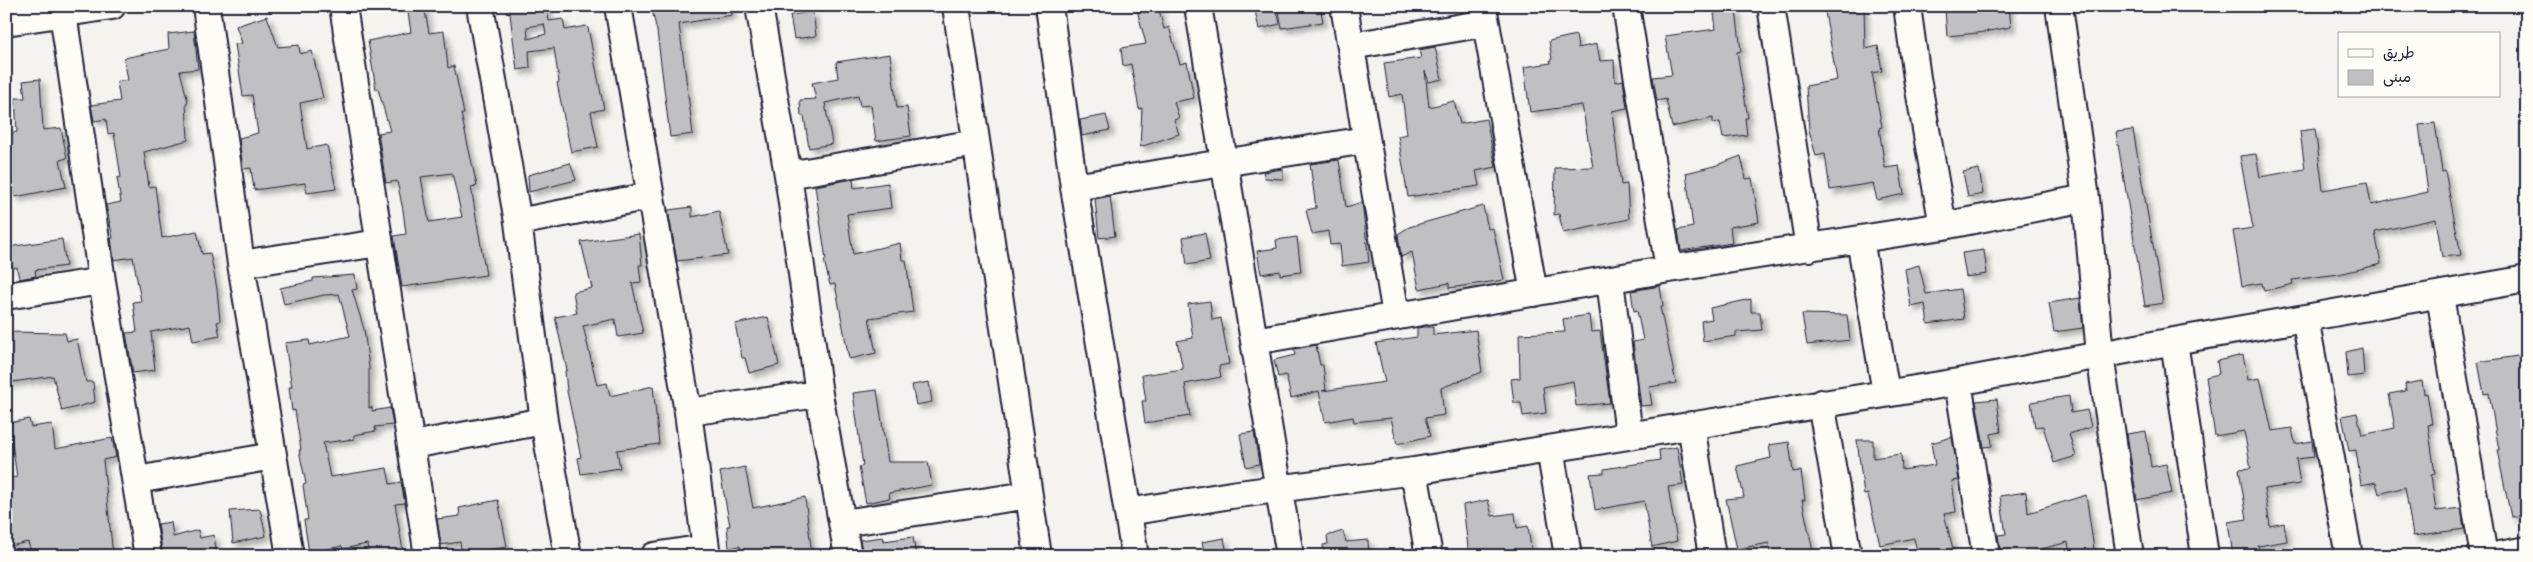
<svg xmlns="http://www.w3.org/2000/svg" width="2533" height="562" font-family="Mynerve,'Playpen Sans Arabic',sans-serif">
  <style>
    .building { fill: #c0bfc2; stroke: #22223b; fill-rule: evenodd; filter: url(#shadow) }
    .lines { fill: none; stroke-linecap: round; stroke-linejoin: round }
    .minor-casing { stroke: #22223b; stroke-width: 30 }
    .minor { stroke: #fdfcf7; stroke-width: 26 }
  </style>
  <defs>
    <filter id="shadow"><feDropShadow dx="4.5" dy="4.5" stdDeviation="2.5" flood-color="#0004"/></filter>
  </defs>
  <rect width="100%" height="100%" fill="#f4f3ef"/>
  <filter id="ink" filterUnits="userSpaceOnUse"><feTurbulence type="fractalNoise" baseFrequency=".02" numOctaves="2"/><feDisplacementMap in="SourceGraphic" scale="10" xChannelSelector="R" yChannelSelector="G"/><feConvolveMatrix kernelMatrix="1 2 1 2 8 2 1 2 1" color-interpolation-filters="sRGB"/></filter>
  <g filter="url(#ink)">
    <path class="building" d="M407,6H424L429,33L444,31L448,68L454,66L464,114H461L477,186L471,187L486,275L402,287L394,236L406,234L403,210L397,181L386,183L378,133L390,131L378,89H376L368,41L411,32ZM452,173L462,217L429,222L421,177Z
      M509,6H547L549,21L563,19L565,30L586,26L588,28L604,109L591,112L598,147L571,152L557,83L559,82L554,48L529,51L530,68L517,70ZM544,24L546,34L528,39L527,27Z
      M651,6H731L732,15L679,24L693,134L670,137L657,31Z
      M1136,6H1158L1164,29L1169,27L1180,64L1187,62L1194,98L1174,102L1179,118L1174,120L1179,134L1140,147L1142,108L1139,109L1131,64L1123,66L1121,48L1146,44Z
      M1254,6H1276L1280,24L1259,29Z
      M1308,6H1320L1323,22L1282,28L1279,11Z
      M1824,6H1864L1865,49L1878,46L1882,71L1872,73L1882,127L1879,128L1885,168L1899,166L1904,194L1877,200L1873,183L1830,190L1825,154L1816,156L1809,130L1806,86L1837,80Z
      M1957,6H2009L2011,27L1978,33L1947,36L1945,10Z
      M1736,10L1741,51L1737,52L1748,118H1745L1747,135L1723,138L1720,122L1713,123V118L1672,127L1666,99L1657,101L1653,77L1672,75L1665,36L1716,29L1714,13Z
      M813,12L816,36L794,39L790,15Z
      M267,16L278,47L299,45L300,54L312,51L323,98L300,103L307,149L327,145L336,189L307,193L305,183L254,190L251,168L243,169L239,138L258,133L252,95L243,96L235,44L242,43L236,26Z
      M194,31L198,69L180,71L188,102L186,103L188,140L144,152L149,187L155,186L162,238L197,231L202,254L210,253L217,289L220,321L217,322L220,336L193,341L190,325L151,332L155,370L133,373L126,333L137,332L133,302L141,301L133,257L114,260L111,238H113L106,205L121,202L117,178L121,177L114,133L108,134L106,119L94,121L91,105L120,101L117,82L128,80L124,58L169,49L168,34Z
      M1576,35L1578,48L1597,44L1600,61L1614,60L1615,82L1623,80L1627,108L1612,111L1621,185L1627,184L1629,219L1563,233L1559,214L1554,215L1555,168L1593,167L1582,105L1530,112L1524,67L1551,63L1550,60L1552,59L1549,41Z
      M1435,47L1442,79L1429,82L1425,71L1429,107L1454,101L1460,124L1486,119L1496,167L1476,171L1479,186L1408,197L1398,136L1407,134L1402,94L1389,97L1384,63L1421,58L1419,50Z
      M890,54L897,108L907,107L911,136L876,141L871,105L860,106L858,96L825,103L832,144L809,148L804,116H801L800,100L816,99L812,83L838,78L836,62Z
      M40,79L43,130L61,128L67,158L60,160L66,187L15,197L6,165V134L17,132L15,98H25L23,81Z
      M1106,115L1110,130L1082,136L1080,120Z
      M2435,123L2442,172L2445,171L2461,255L2442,257L2436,219L2375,232L2381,264L2339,274L2292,280L2293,284L2264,291L2262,283L2242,286L2233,231L2253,228L2240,156L2256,154L2260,177L2305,169L2300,131L2315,129L2323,190L2367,182L2371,205L2428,192L2419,125Z
      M2133,130L2163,303L2145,306L2116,132Z
      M1741,156L1746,179L1752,178L1759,222L1730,227L1732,243L1681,251L1678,230L1693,227L1686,173L1714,166Z
      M1339,160L1346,207L1362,202L1369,262L1342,266L1340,244L1330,245L1328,231L1312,234L1306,210L1316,208L1310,164Z
      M570,163L576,180L529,192L528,175Z
      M1283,169V179L1265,178L1263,172Z
      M1979,169L1983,194L1968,197L1963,172Z
      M853,179L854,188L888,183L891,208L847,214L853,254L900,243L902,260H906L913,312L869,318L876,353L849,359L835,284L830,285L824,260H826L815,186Z
      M1110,196L1115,236L1099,238L1095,199Z
      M1483,206L1488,229L1493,228L1504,280L1449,288V283L1419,289L1412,252L1401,257L1398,234L1409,227Z
      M692,207V217L719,211L728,255L677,261L668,210Z
      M1205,233L1210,261L1187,265L1183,237Z
      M639,234L642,265H639L641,282L632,283L643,333L618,337L615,319L583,326L597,385L607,383L610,396L653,386L659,444L617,450L620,468L581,474L578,458L581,457L567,391L565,371L567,370L555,317L577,313L573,292L592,288L581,242Z
      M1297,237L1301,272L1280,275V271L1261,274L1257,251L1277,248L1276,240Z
      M62,239L66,266L35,270L36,276L19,279L17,267L13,268L8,247Z
      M1984,250L1987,274L1966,277L1962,253Z
      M1919,265L1926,294L1960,289L1964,319L1928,324L1925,304L1911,307L1905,269Z
      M355,275L357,289L352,290L364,329L369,367V408L372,407V411L390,408L393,425L375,427L376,431L354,435V439L323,443L330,477L387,468L390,484L401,482L405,503L395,504L403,551H398L399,556H369L367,544L343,549L342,546L309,553L304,520H308L303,485L306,484L299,450H301L295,410L292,411L289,387H292L285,343L309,340L310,345L350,336L339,294L324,295L284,304L280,288L313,281V278Z
      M1660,286L1663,307H1660L1676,383L1649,387L1652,405L1641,406L1633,342L1643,340L1637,310L1634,311L1631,291Z
      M2080,298L2083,328L2054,332L2049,303Z
      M1751,299V312H1760L1762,330L1736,332V336L1703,341L1701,321L1712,319L1710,308Z
      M1210,301L1212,320L1221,318L1229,364L1219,366L1221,377L1185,384L1190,416L1145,423L1142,401H1146L1142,375L1183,369L1177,341L1193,338L1188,304Z
      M1802,314L1847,315L1850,340L1807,345Z
      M1589,315L1591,332L1600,331L1610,403L1576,406L1573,381L1543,387L1546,413L1523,416L1521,403H1514L1511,379L1520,378L1519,334L1565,332L1563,319Z
      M768,317L779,365L749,373L745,358H742L735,324Z
      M1424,327H1433V335L1476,330L1482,372L1441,388L1444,415L1425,418L1430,436L1397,444L1391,418L1354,422L1353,417L1325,422L1319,391L1291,398L1286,375L1278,377L1274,360L1295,355L1294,349L1316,345L1320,365H1323L1326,390L1322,391L1385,382L1376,343L1417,337V328Z
      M6,332L65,333L67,341L77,339L86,382H93L95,402L62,411L53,376L6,383Z
      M2362,348L2364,375L2348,377L2346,352Z
      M2243,355L2248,380L2260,378L2272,431L2292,428L2295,444L2312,441L2314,457L2296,459L2300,484L2264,489L2270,526L2284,523L2287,541L2258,546L2259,556H2233L2228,522L2247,519L2239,469L2251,468L2244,431L2215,436L2206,377L2219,374L2217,361Z
      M2524,355L2527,375V515L2511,517L2497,450H2499L2489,393L2484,394L2478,362Z
      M2422,381L2424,394L2427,393L2432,424L2428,425L2435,474L2431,475L2436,511L2461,508L2464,529L2413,536L2405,487L2379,494L2376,482L2361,485L2356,450L2349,451L2342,416L2357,413L2362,435L2395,428L2389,394L2406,391L2405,384Z
      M929,382L932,402L916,405L912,385Z
      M877,390L888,462H928L932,485L889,493L890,498L866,503L859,467L863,466L853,393Z
      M2069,396L2071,413L2087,410L2091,427L2069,434L2076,456L2054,463L2043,426L2035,427L2031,402Z
      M1997,399L2001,432L1991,434L1992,446L1984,447L1976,401Z
      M29,419L31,427L52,424L55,449L112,438L116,457L103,460L113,556H32L28,542L6,547V478L17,477L9,423Z
      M2146,431L2151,467L2166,464L2172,493L2137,500L2127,434Z
      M1254,432L1259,464L1246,467L1240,434Z
      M1952,437L1959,480L1952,481L1956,512L1944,514L1953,549L1918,556L1914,538L1880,545L1868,494L1864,495L1857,440H1873V458L1901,454L1902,470L1935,465L1931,443Z
      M1789,442L1793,472L1801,471L1805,500H1802L1814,556H1770L1769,543L1737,549L1726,499L1744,497L1737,466L1771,458L1769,445Z
      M1677,447L1683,485L1668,487L1677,541L1652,547L1644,501L1595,510L1590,474L1604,473V469L1660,460L1659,450Z
      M745,467L753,508L805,497L812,556H742L740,546L729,548L727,526H730L720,472Z
      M2026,492L2028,513L2086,495L2095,556H2070L2068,542L2030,552L2001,556L1998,535L2006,534L2000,496Z
      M498,500L507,547L462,554L460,542L441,545L437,519L460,516L459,508Z
      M1488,500L1492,516L1515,513L1517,528L1528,526L1532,556H1469L1463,505Z
      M260,509L266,536L233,543L230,511Z
      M171,522L173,537L198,530L200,538L214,535L217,556H163L158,524Z
      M1343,531L1346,542L1368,540L1369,556H1324L1323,545L1328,544L1327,536Z
      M883,537L884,541L913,537L916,556H863L860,540Z
      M1224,538L1227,554L1205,556L1202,542Z"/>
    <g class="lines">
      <defs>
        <path id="minor" d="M206,6L241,264L290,556
          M343,6L428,556
          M480,6L518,222L544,421L568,556
          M618,6L688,412L707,556
          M759,6L788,175L819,394L848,556
          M956,6L1038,556
          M1049,6L1074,187L1135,556
          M1198,6L1290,556
          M1344,6L1396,315
          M1483,6L1534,293
          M1626,6L1669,269
          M1771,6L1809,248
          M1907,6L1917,78L1943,226
          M2059,6L2086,198L2100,355L2130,556
          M63,13L102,281L148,556
          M6,22L112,6
          M1351,46L1486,23
          M788,175L976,143
          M1074,187L1366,140
          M518,222L650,196
          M1860,239L1886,393
          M241,264L379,243
          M1610,280L1629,435
          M6,296L102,281
          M2440,296L2484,556
          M2305,318L2349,556
          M1254,341L1669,269L1943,226L2086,198
          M2174,341L2205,556
          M1958,382L1986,556
          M1821,403L1848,556
          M688,412L819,394
          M1691,425L1712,556
          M412,445L544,421
          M1550,449L1568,556
          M1414,471L1429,556
          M137,480L273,456
          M1128,512L1231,495L1414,471L1958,382L2174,341L2527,279
          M843,523L1029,495
          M654,556L705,548
          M2494,556L2527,550"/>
      </defs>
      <use href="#minor" class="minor-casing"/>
      <use href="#minor" class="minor"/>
    </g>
  </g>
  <rect width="2533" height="562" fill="none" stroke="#fdfcf7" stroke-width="25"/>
  <rect x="12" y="12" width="2508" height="537" fill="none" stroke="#22223b" stroke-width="2" filter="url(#ink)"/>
  <rect x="2338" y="32" width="162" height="65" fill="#fdfcf7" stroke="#a5a5ac"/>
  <rect x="2348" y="49" width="25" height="8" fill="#fdfcf7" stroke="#a5a5ac"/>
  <text x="2383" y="58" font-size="15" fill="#22223b">طريق</text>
  <rect x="2348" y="70" width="25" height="15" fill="#c0bfc2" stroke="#a5a5ac"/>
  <text x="2383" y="82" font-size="15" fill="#22223b">مبنى</text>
</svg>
